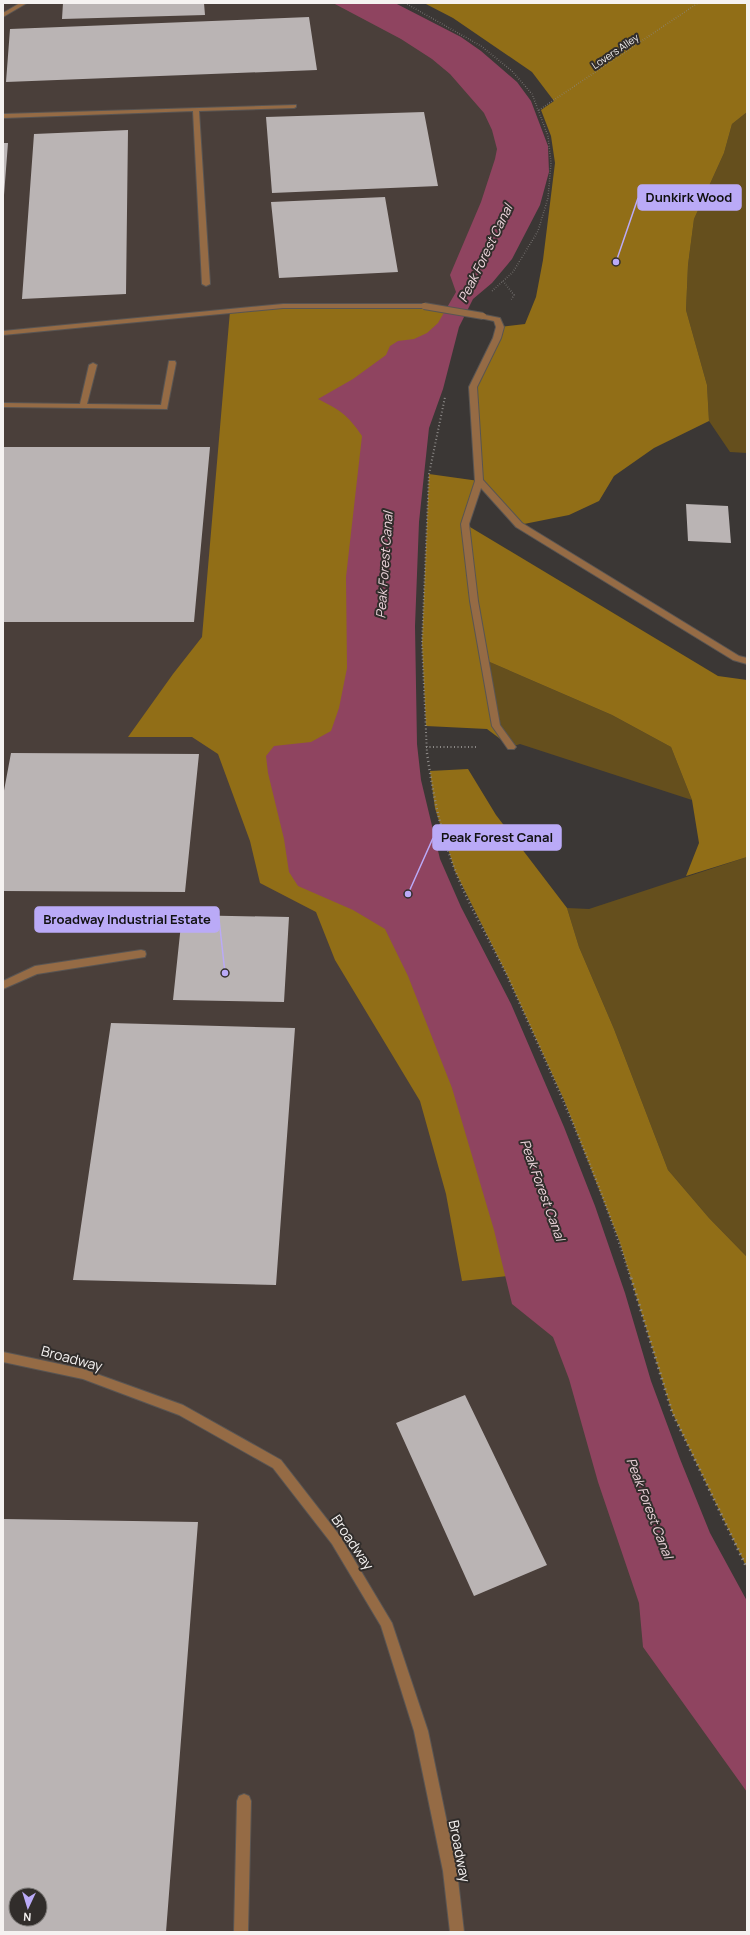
<svg xmlns="http://www.w3.org/2000/svg" width="750" height="1935" font-family="Manrope,sans-serif">
  <style>
    .built { fill: #4a3f3a; fill-rule: evenodd }
    .green { fill: #654f1d }
    .forest { fill: #916e17 }
    .water { fill: #8f4460 }
    .building { fill: #bab4b4; fill-rule: evenodd }
    .lines { fill: none; stroke-linecap: round; stroke-linejoin: round }
    .lane-casing { stroke: #595553; stroke-width: 2 }
    .street-casing { stroke: #595553; stroke-width: 2 }
    .path-far3 { stroke: #8c8987; stroke-width: 1.5; stroke-dasharray: 0.5 2; stroke-linecap: butt }
    .path-far2 { stroke: #8c8987; stroke-width: 2; stroke-dasharray: 1 2.5; stroke-linecap: butt }
    .path-far1 { stroke: #8c8987; stroke-width: 2.5; stroke-dasharray: 1 3; stroke-linecap: butt }
    .path { stroke: #8c8987; stroke-width: 3; stroke-dasharray: 1.5 4; stroke-linecap: butt }
    .lane { fill: #956b45; fill-rule: evenodd }
    .street { fill: #956b45; fill-rule: evenodd }
    .street-bridge-casing { stroke: #595553; stroke-width: 8; stroke-linecap: butt }
    .street-bridge { stroke: #956b45; stroke-width: 6 }
    .labels { text-anchor: middle; dominant-baseline: central; stroke-width: 4; stroke-linejoin: round; paint-order: stroke }
    .far-street-label { font-size: 10px; fill: #f5f2f1; stroke: #312d2b }
    .water-label { font-size: 13px; font-style: italic; fill: #f0d8df; stroke: #312d2b }
    .near-street-label { font-size: 14px; fill: #f5f2f1; stroke: #312d2b }
    .leader { fill: none; stroke: #baaaf7; stroke-width: 1.5 }
    .callout-dot { fill: #baaaf7; stroke: #312d2b; stroke-width: 1.5 }
    .callout { fill: #baaaf7; stroke: #baaaf7; stroke-width: 1.5 }
    .callout-label { font-size: 13px; text-anchor: middle; font-weight: bold; fill: #111 }
  </style>
  <rect width="100%" height="100%" fill="#3b3735"/>
  <path class="built" d="M3,3H364L515,124L445,335L375,694L747,1712V1932H3ZM16,1895H40V1919H16Z"/>
  <path class="green" d="M747,112V453L730,452L709,421L707,385L686,310L688,265L694,219L724,153L732,124Z
    M485,660L612,715L671,747L692,800L520,744L511,747L496,726Z
    M747,857V1257L709,1218L668,1170L614,1029L579,947L567,908L589,909Z"/>
  <path class="forest" d="M424,3H747V112L732,124L724,153L694,219L688,265L686,310L707,385L709,421L654,448L614,476L599,501L569,515L519,525L479,481L465,524L718,676L747,680V857L686,876L699,843L692,800L671,747L612,715L485,660L496,726L511,747L487,729L426,726L422,643L429,474L479,481L473,387L500,327L525,324L536,297L543,260L555,163L551,136L541,110L554,101L532,72L453,18Z
    M283,306H424L457,312L445,335L375,694L572,1269L462,1281L446,1194L420,1101L335,960L316,912L260,883L250,841L218,754L192,737H128L173,674L202,637L230,311Z
    M468,769L496,815L567,908L579,947L614,1029L668,1170L709,1218L747,1257V1568L672,1412L619,1240L564,1100L507,975L455,871L435,808L430,771Z"/>
  <path class="water" d="M333,3H395L461,37L481,51L517,82L531,101L548,146L549,172L540,205L512,259L492,283L473,299L459,327L443,389L429,428L419,522L415,626L417,744L421,780L440,859L461,907L511,1004L564,1127L595,1206L625,1293L651,1381L680,1459L710,1533L747,1601V1792L643,1647L639,1603L598,1482L569,1379L553,1337L512,1304L494,1230L452,1088L408,976L385,929L353,910L298,886L289,872L284,839L268,773L266,756L274,746L311,742L331,731L339,708L347,668L346,577L362,436C348,415 340,410 318,399L353,379L386,355L390,346L398,341L414,339L427,333L438,323L456,292L450,275L481,202L495,159L497,149L492,130L484,113L450,74L432,59L401,39Z"/>
  <path class="building" d="M63,3H204L205,15L62,19Z
    M309,17L317,70L6,82L10,29Z
    M424,112L438,186L272,193L266,117Z
    M128,130L126,294L22,299L34,134Z
    M3,143H8L4,195H3Z
    M385,197L398,272L279,278L271,202Z
    M3,447H210L194,622H3Z
    M686,504L728,506L731,543L688,541Z
    M11,753L199,754L185,892L3,891V796Z
    M182,915L289,917L284,1002L173,1000Z
    M111,1023L295,1028L276,1285L73,1280Z
    M465,1395L547,1565L474,1596L396,1423Z
    M3,1519L198,1522L166,1932H3ZM16,1895H40V1919H16Z"/>
  <g class="lines">
    <defs>
      <path id="lane" d="M169,361H175L176,363L167,409L3,407V403L80,404L89,365L93,363L97,365L87,404L161,405Z
        M141,950L145,951L146,954L145,957L37,974L3,989V981L35,966Z
        M244,1794L249,1796L251,1801L248,1932H234L237,1801L239,1796Z"/>
      <path id="street" d="M20,3H27L3,17V13Z
        M296,105V107L294,108L199,111L210,284L206,286L202,284L193,111L3,118V114Z
        M283,304H424L428,306L424,308H283L3,335V331Z
        M480,314L500,318L504,327L501,338L477,387L483,480L522,523L739,656L747,658V664L733,660L516,527L481,488L469,524L478,601L500,725L516,747L514,749H508L492,726L470,601L461,524L475,481L469,387L493,338L496,327L494,321L480,318Z
        M3,1352L83,1369L183,1405L281,1460L340,1536L392,1623L428,1731L457,1871L464,1932H450L443,1871L414,1731L381,1626L332,1544L273,1468L179,1415L83,1379L3,1362Z"/>
    </defs>
    <use href="#lane" class="lane-casing"/>
    <use href="#street" class="street-casing"/>
    <path class="path-far3" d="M405,3L481,46L512,71L532,94L548,136L551,163L548,198L538,231L513,272L492,291
      M539,110L698,3
      M503,281L514,295L511,300"/>
    <path class="path-far2" d="M426,747H476
      M427,754L422,643L429,474L445,397"/>
    <path class="path-far1" d="M427,753C433,794 440,831 455,870C469,907 493,945 510,982C554,1079 599,1176 631,1279"/>
    <path class="path" d="M631,1278L672,1412L747,1568"/>
    <use href="#lane" class="lane"/>
    <use href="#street" class="street"/>
    <defs>
      <path id="street-bridge" d="M424,306L483,316"/>
    </defs>
    <use href="#street-bridge" class="street-bridge-casing"/>
    <use href="#street-bridge" class="street-bridge"/>
  </g>
  <g class="labels">
    <g class="far-street-label">
      <text transform="translate(615 51) rotate(-34)">Lovers Alley</text>
    </g>
    <g class="water-label">
      <text transform="translate(485 253) rotate(-64)">Peak Forest Canal</text>
      <text transform="translate(384 565) rotate(-86)">Peak Forest Canal</text>
      <text transform="translate(543 1190) rotate(70)">Peak Forest Canal</text>
      <text transform="translate(650 1508) rotate(69)">Peak Forest Canal</text>
    </g>
    <g class="near-street-label">
      <text transform="translate(72 1358) rotate(15)">Broadway</text>
      <text transform="translate(353 1542) rotate(56)">Broadway</text>
      <text transform="translate(460 1851) rotate(79)">Broadway</text>
    </g>
  </g>
  <path class="leader" d="M616 262L638 198M408 894L433 838M225 973L219 919"/>
  <g class="callout-dot">
    <circle cx="616" cy="262" r="4"/>
    <circle cx="408" cy="894" r="4"/>
    <circle cx="225" cy="973" r="4"/>
  </g>
  <g class="callout">
    <rect x="638" y="185" width="103" height="25" rx="4"/>
    <rect x="433" y="825" width="128" height="25" rx="4"/>
    <rect x="35" y="907" width="184" height="25" rx="4"/>
  </g>
  <g class="callout-label">
    <text x="689" y="202">Dunkirk Wood</text>
    <text x="497" y="842">Peak Forest Canal</text>
    <text x="127" y="924">Broadway Industrial Estate</text>
  </g>
  <rect width="750" height="1935" fill="none" stroke="#f5f2f1" stroke-width="8"/>
  <g transform="translate(28 1907) rotate(184)"><circle r="19" fill="#312d2b" stroke="#7f7c7a"/>
  <path d="M0-3L7 15L0 10L-7 15Z" fill="#baaaf7"/>
  <text y="-6" font-size="11" font-weight="bold" text-anchor="middle" fill="#f5f2f1">N</text>
  </g>
</svg>
